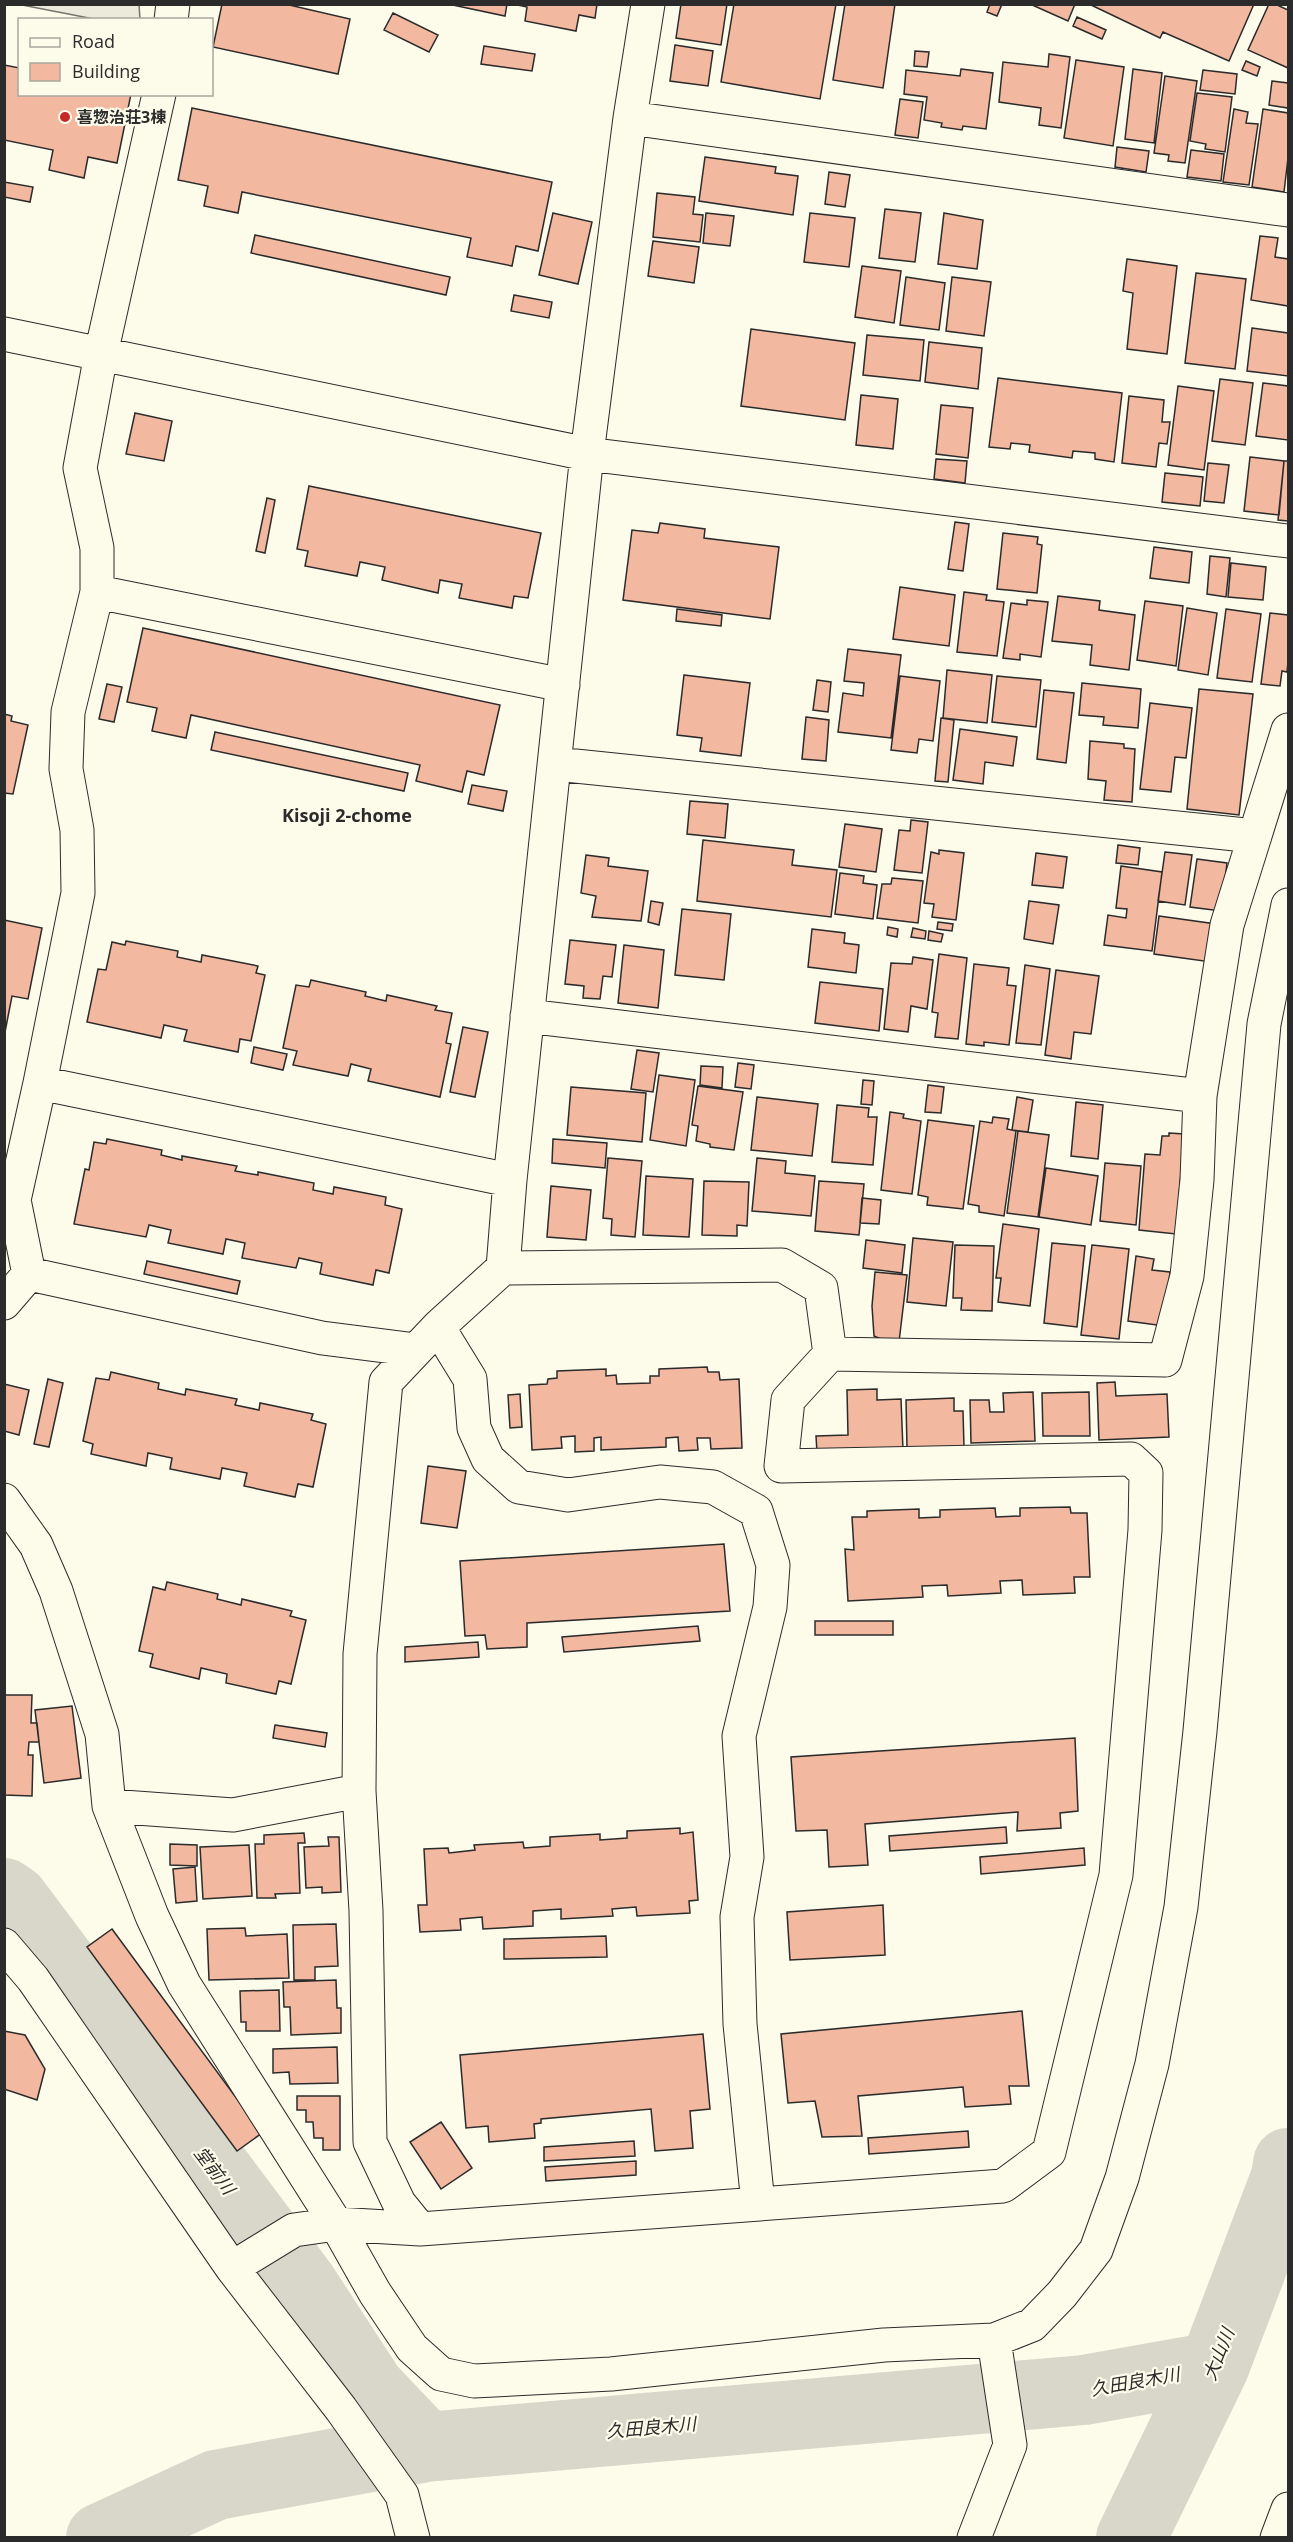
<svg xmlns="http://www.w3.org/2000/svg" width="1293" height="2542" font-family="'Open Sans','Noto Sans JP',sans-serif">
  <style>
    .green { fill: #ecebdb; stroke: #74746e; stroke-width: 1.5 }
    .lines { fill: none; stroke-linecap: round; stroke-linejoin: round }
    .river { stroke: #d8d7c9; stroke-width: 70 }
    .building { fill: #f2b8a0; stroke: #2b2b2b; stroke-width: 1.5 }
    .minor-casing { stroke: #2b2b2b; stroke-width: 35 }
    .minor { stroke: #fdfbea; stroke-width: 33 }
    .poi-dot { fill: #c62828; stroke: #fdfbea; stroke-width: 2 }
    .labels { text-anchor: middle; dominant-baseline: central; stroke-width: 4.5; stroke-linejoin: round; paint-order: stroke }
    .poi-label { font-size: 16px; font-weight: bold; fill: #2b2b2b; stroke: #fdfbea; text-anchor: start }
    .neighbourhood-label { font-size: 18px; font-weight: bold; fill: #2b2b2b; stroke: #fdfbea }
    .water-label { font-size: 18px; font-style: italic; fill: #2b2b2b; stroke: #fdfbea }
  </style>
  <rect width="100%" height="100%" fill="#fdfbea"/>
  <path class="green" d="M22,5H139L140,19H94Z"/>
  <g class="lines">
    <path class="river" d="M4,1893L14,1900L303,2285L370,2388L426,2447
      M101,2538L216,2485L426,2447L1084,2390L1214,2367
      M1131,2538L1214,2367L1286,2177L1288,2163"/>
  </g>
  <path class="building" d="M222,4H285L350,19L338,74L213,47Z
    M448,4H507L505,16Z
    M513,4H597L595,18L579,15L576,31L525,21L527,7Z
    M681,4H727L721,45L676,38Z
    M734,4H836L820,99L721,82Z
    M845,4H895L883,88L833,80Z
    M990,4H1002L997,16L987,12Z
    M1030,4H1075L1068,21Z
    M1089,4H1254L1229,61L1163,32L1160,38Z
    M1269,4H1275L1288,10V68L1248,50Z
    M393,13L438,35L429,52L384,30Z
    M1077,17L1106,30L1102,39L1073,26Z
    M675,45L713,51L708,86L670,81Z
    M484,46L535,54L532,71L481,64Z
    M915,51L929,52L927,67L914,66Z
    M1049,54L1070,57L1061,128L1039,125L1041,108L999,102L1003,62L1048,67Z
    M1076,60L1124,67L1113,146L1064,138Z
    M1246,61L1260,67L1257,76L1242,70Z
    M4,65L20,68V94H131L117,163L88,157L84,178L49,170L53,150L4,140Z
    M961,69L993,73L986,129L963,126L962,130L941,127L942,123L924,120L927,97L904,94L906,70L960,76Z
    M1133,69L1162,73L1154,143L1125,139Z
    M1203,70L1237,74L1235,94L1200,90Z
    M1165,76L1197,81L1185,163L1168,161L1169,155L1154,153Z
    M1272,81L1288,83V108L1269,105Z
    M1197,93L1232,97L1225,152L1205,149L1206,144L1190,141Z
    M900,99L923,102L918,138L895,135Z
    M192,108L552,182L538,251L516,246L512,266L467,257L471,238L242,192L238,213L204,206L208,186L178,180Z
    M1234,109L1248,112L1246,123L1258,124L1249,185L1223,182Z
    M1263,109L1288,113V158L1284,192L1252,187Z
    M1117,147L1149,151L1146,172L1115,167Z
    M1191,150L1224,154L1221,181L1187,177Z
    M705,157L776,167L775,173L798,176L793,215L699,201Z
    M829,172L850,175L845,207L825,204Z
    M4,182L33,187L30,202L4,197Z
    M657,193L695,197L693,214L703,215L700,242L653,237Z
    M885,209L921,213L915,262L879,258Z
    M553,213L592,222L578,284L539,275Z
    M706,213L734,216L730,246L703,243Z
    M810,213L855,218L849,267L804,262Z
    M944,213L983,220L977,269L938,264Z
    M255,235L450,277L446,295L251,253Z
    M1260,236L1278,238L1275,257L1288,259V306L1251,300Z
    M653,241L699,247L694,283L648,276Z
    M1127,259L1177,266L1167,354L1127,349L1133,293L1123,291Z
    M862,266L901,271L894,323L855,317Z
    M1196,273L1246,279L1235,369L1185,363Z
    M906,277L945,283L939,330L900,325Z
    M952,277L991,282L984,336L946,331Z
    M514,295L552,302L549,318L511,311Z
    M1252,328L1288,333V376L1247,371Z
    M751,329L855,343L845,420L741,406Z
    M867,335L924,340L920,381L863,375Z
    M929,342L982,348L978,389L925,382Z
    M998,378L1122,393L1114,462L1095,459V453L1073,451L1072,458L1029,452L1030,445L1011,443L1010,449L989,447Z
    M1220,379L1253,383L1245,445L1212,441Z
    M1263,383L1288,386V440L1256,436Z
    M1178,386L1214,391L1204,470L1168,465Z
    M861,395L898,399L893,449L856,445Z
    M1129,396L1164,400L1162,422H1170L1167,444L1159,443L1156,467L1122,463Z
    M941,405L973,408L968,458L936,454Z
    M135,413L172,421L164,461L126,454Z
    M1250,457L1284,461L1279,515L1244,511Z
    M936,459L967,461L965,483L934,479Z
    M1284,461H1288V521L1278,520Z
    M1208,463L1229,465L1224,503L1204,501Z
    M1165,473L1203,477L1200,506L1162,502Z
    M309,486L541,533L528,598L514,596L512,608L459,598L462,584L440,580L438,593L382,580L385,567L360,562L357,576L305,566L308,551L297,549Z
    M267,498L275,500L265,553L256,551Z
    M955,522L969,524L963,571L948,569Z
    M660,523L705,529L704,538L779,547L770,619L623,600L632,530L658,533Z
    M1003,533L1038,537L1037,544L1042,545L1037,593L997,589Z
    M1154,547L1192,552L1189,583L1150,578Z
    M1210,556L1230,558L1226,597L1207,594Z
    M1231,563L1266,567L1263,600L1228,597Z
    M900,587L955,595L949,646L893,639Z
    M964,592L987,595L986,600L1004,602L997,656L957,652Z
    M1058,596L1100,601L1099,610L1135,615L1129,670L1090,665L1092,645L1052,641Z
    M1027,600L1048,602L1041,657L1020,654V660L1003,658L1011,603L1027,605Z
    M1145,601L1183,606L1176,666L1137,660Z
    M1187,608L1217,613L1208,675L1178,670Z
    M677,609L722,615L721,626L676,621Z
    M1226,609L1261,614L1252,682L1217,678Z
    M1270,613L1288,615V662L1287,672L1282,671L1280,686L1261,684Z
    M143,628L500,705L484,775L467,771L462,792L416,781L420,765L191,715L186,738L152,731L157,708L127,702Z
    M848,649L901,655L891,738L838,732L843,693L863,696L864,683L844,681Z
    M947,670L992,675L987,723L943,718Z
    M684,675L750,683L741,756L700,751L702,738L677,735Z
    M900,676L940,681L933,741L919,739L917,753L891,750Z
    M997,676L1041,680L1036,727L992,722Z
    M817,680L831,682L828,712L813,710Z
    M1082,683L1141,689L1138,728L1103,725L1104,717L1079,715Z
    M107,684L122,687L114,722L99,719Z
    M1199,689L1253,694L1239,815L1187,809Z
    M1044,690L1074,693L1066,763L1037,759Z
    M1150,703L1192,708L1186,758L1175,757L1171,792L1140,789Z
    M4,714L12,716L11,721L28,725L13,794L4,793Z
    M806,717L829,720L826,761L802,759Z
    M941,718L954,720L948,782L935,781Z
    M960,729L1017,737L1013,766L985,762L983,784L953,780Z
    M215,732L408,773L404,791L211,750Z
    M1090,741L1124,744V748L1135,749L1132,802L1104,800L1106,781L1088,779Z
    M472,785L507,791L503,811L468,804Z
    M690,801L728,804L725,838L687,834Z
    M911,820L928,822L922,873L894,870L899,830L910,831Z
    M845,824L882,829L876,872L839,867Z
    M703,840L794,850L792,865L837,870L831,917L697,901Z
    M1118,845L1140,848L1138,865L1116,863Z
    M939,850L964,853L956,920L932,917L934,904L924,903L931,852L939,854Z
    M1165,852L1192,855L1185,905L1158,901Z
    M1036,853L1067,857L1063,888L1032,885Z
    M586,855L609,858L608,866L648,871L641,921L592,917L596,896L581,893Z
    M1197,859L1227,863L1221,911L1190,907Z
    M1121,866L1162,872L1152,951L1104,945L1108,915L1126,918L1127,909L1116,908Z
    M840,873L864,876L863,883L877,885L873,919L835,914Z
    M892,878L923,881L918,923L877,918L882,884H891Z
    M651,901L663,903L659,925L648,922Z
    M1029,901L1059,905L1053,944L1024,939Z
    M682,909L731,914L724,980L675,975Z
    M1159,916L1216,924L1211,962L1154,954Z
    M4,920L42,928L28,999L12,996L5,1032Z
    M938,922L953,924L952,931L937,929Z
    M888,927L898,929L897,937L887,935Z
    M913,928L926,931L925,939L911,937Z
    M812,929L845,933L844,943L859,945L856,973L808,967Z
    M929,931L943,934L941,942L928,940Z
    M570,940L616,945L612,977L603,976L600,999L583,998L584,986L565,984Z
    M126,941L178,951L177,957L201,962L202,955L258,966L256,973L265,975L251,1041L240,1039L238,1052L184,1041L187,1030L164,1025L161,1038L87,1022L98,969L106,970L112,942L125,945Z
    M624,945L664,950L658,1008L618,1003Z
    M939,954L967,958L958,1039L935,1037L938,1013L932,1012Z
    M913,957L933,960L927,1009L911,1006L908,1032L884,1029L891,963L912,964Z
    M974,964L1009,968L1007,985L1016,986L1009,1045L984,1042V1046L966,1044Z
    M1025,965L1050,969L1041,1045L1016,1043Z
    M1056,970L1099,976L1091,1034L1074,1032L1071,1059L1045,1055Z
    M311,980L366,992L365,996L386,1001L387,995L437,1006L435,1010L452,1013L446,1043L451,1044L440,1097L368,1081L371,1069L351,1064L348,1076L293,1065L297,1051L283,1048L296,985L309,987Z
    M820,982L883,989L879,1031L815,1023Z
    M463,1027L488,1032L475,1097L450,1092Z
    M254,1047L287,1054L283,1070L251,1063Z
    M637,1050L659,1053L653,1092L631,1089Z
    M738,1063L754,1065L751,1089L735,1087Z
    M701,1066L723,1067L722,1088L700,1085Z
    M659,1075L695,1080L686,1146L650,1140Z
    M863,1080L874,1081L872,1105L861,1104Z
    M928,1085L944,1087L941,1113L925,1112Z
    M698,1086L743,1092L734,1150L710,1147V1144L696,1141L698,1126L692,1125Z
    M571,1087L646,1093L642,1142L567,1135Z
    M757,1097L818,1104L812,1156L751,1150Z
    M1017,1097L1033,1100L1028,1132L1012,1130Z
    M1076,1102L1103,1105L1098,1159L1071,1156Z
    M837,1105L869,1108L868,1117H877L873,1165L832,1162Z
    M890,1112L904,1114L903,1118L921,1121L912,1194L881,1190Z
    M993,1117L1009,1119L1007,1129L1016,1131L1004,1216L979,1212V1206L968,1204L980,1121L992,1123Z
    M928,1120L974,1126L963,1209L927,1205L928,1197L918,1195Z
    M1018,1131L1049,1135L1038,1217L1007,1213Z
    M1169,1133L1184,1134L1176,1234L1139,1230L1145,1154L1160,1155L1162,1136H1169Z
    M107,1139L162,1150L161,1155L182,1160V1156L237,1166L235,1171L258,1175V1172L314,1183L313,1190L333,1194L334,1187L386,1197L385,1205L402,1209L389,1273L376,1270L373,1285L320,1274L322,1263L299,1258L296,1268L242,1258L245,1243L226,1239L223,1254L168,1243L171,1230L149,1225L146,1237L74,1224L85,1169L89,1170L94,1142L106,1144Z
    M553,1139L607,1143L605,1168L552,1163Z
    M608,1158L642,1161L635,1237L611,1235L612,1219L603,1218Z
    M757,1158L786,1161L785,1173L815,1176L811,1216L752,1211Z
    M1105,1163L1141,1166L1136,1225L1100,1221Z
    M1046,1168L1098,1176L1091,1225L1039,1217Z
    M646,1176L693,1179L689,1237L643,1235Z
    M704,1181L749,1182L747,1226L737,1225V1236L702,1235Z
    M819,1181L864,1184L859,1235L815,1231Z
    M551,1186L591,1190L586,1240L547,1237Z
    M862,1198L881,1200L879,1224L860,1223Z
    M1003,1224L1039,1229L1030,1306L998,1302L1001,1278H996Z
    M913,1238L953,1242L946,1306L907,1302Z
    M866,1240L905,1245L902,1273L863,1268Z
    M1052,1243L1085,1246L1077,1327L1044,1323Z
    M955,1245L994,1246L992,1311L961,1310L962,1298H953Z
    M1092,1245L1129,1249L1119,1339L1081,1335Z
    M1136,1256L1154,1259L1152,1270L1170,1272L1164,1326L1128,1321Z
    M147,1261L240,1281L237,1294L144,1274Z
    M875,1272L907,1275L899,1342L883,1340L874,1336L872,1306Z
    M707,1367L708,1372H719L720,1380L739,1379L742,1448L711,1449L710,1438H697L698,1450L679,1451L678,1437L666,1438V1447L601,1450V1437L594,1438V1451L575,1452V1436L561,1437L562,1448L532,1450L529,1385L547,1384L548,1379L557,1378V1371L606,1369V1376L616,1375L617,1384L650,1383V1376H659V1369Z
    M111,1372L159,1383L158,1389L185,1395L186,1389L237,1399L235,1405L259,1410L260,1403L313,1414L311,1420L326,1424L313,1487L298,1484L295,1497L244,1486L247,1473L222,1468L220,1479L170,1469L172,1458L148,1453L146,1466L91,1454L93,1444L83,1441L96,1378L109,1380Z
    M48,1379L63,1383L49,1447L34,1444Z
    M1115,1382L1116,1396L1167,1394L1169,1437L1099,1440L1097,1383Z
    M4,1384L29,1390L19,1435L4,1431Z
    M877,1389V1400L901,1399L903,1450L817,1452L816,1436L848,1435L847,1390Z
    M1033,1392L1035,1441L971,1443L970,1400H989L990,1412H1004L1003,1393Z
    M1089,1392L1090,1436H1043L1042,1393Z
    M520,1394L522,1427L510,1428L508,1395Z
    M954,1398V1411H963L964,1447L907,1449L906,1400Z
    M428,1466L466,1471L457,1528L421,1523Z
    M1070,1507L1071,1513H1087L1090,1577H1074L1075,1593L1023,1595L1022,1580L1000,1581L1001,1593L948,1596L947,1585L922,1586L923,1597L848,1601L845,1549L854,1550L852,1517H867V1511L919,1509V1518L940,1517V1510L995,1508L996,1517L1020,1516V1508Z
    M724,1544L730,1611L527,1623V1647L487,1649L485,1635L465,1636L460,1561Z
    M167,1582L218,1594L217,1599L241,1605L242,1599L292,1611L290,1616L306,1620L291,1684L279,1681L276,1694L226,1683L227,1674L201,1668L199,1679L150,1667L153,1654L139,1651L153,1587L165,1590Z
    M815,1621H893V1635H815Z
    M698,1626L700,1641L564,1652L562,1637Z
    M478,1642L479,1657L405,1662V1647Z
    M4,1695H32L31,1723H37L39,1742H29L28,1755H33L32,1796L4,1795Z
    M72,1706L81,1778L44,1783L35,1710Z
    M275,1725L327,1733L325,1747L273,1738Z
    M1075,1738L1078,1811L1060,1813L1061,1828L1017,1831L1018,1812L865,1824L868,1865L829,1867L827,1830L796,1831L791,1757Z
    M1006,1827L1007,1843L890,1851L889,1836Z
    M680,1828V1834L693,1832L698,1900L689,1901L690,1913L637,1916L636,1907L612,1909L613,1916L561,1919V1909L533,1911V1926L483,1929L482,1917L460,1919L461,1930L420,1932L418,1905H427L424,1849L448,1848L449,1853L475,1850L474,1845L523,1842L524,1848L550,1846V1837L600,1834V1840L627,1838V1831Z
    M304,1833L305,1843H298L300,1893L275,1894L276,1898H257L255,1844H264V1835Z
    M328,1837H339L341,1892L322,1893V1887L306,1888L304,1847L329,1846Z
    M170,1844L197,1845V1866L170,1865Z
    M249,1845L252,1896L203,1899L200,1847Z
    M1084,1848L1085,1865L981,1874L980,1857Z
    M195,1867L197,1901L176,1903L173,1869Z
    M883,1905L885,1955L790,1960L787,1912Z
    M336,1924L338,1966L315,1967V1980H294L293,1925Z
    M245,1928L246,1936L287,1934L289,1978L209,1980L207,1929Z
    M112,1929L262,2133L237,2151L87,1947Z
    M606,1936L607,1957L504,1959V1939Z
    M336,1980L337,2008H341V2033L291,2035L290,2007H284L283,1982Z
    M279,1990L280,2031H246V2022H241L240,1991Z
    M1022,2011L1029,2086H1009L1011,2104L965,2107L963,2087L858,2096L862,2136L822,2137L815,2101L788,2103L781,2034Z
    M4,2031L25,2035L45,2069L37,2100L4,2089Z
    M703,2034L710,2109L690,2111L693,2148L655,2151L651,2109L541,2119V2123L534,2124L535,2138L489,2142L488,2126L466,2128L460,2055Z
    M337,2047L338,2083L290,2084L289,2072L273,2073V2049Z
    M297,2096H340V2150H323V2138H314L313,2122H306V2110H297Z
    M441,2122L472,2168L441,2189L410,2142Z
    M968,2131L969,2147L869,2154L868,2138Z
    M634,2141L635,2156L544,2161V2147Z
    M636,2161V2175L546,2181L545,2167Z"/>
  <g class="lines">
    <defs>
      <path id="minor" d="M648,4L630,118L587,454L510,1180L503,1268L438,1327L386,1382L360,1654L359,1791L366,1911L370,2142L399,2203L420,2229L1003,2186L1049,2152L1116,1875L1145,1530L1146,1473L1131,1459L781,1466L788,1400L830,1354L1165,1360L1187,1276L1197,1180L1200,1096L1227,925L1288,730
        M171,20L173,4
        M630,118L1288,210
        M4,334L587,454L1288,541
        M97,592L563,685
        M556,764L1255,836
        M527,1016L1200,1096
        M40,1083L510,1180
        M503,1268L782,1265L821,1288L830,1354
        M29,1274L322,1338L416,1350
        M4,1303L29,1274L14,1200L40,1083L78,893L77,830L66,769L68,712L97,592V548L80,468L101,354L159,94
        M438,1327L470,1379L474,1428L488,1459L519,1487L568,1495L660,1482L713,1487L756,1511L773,1565L770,1607L739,1736L747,1857L737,1917L740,2024L758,2204
        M4,1500L36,1545L56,1591L102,1734L109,1806L152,1916L184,1984L336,2224L375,2293L412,2348L441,2374L474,2381L611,2374L884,2345L994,2340L1032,2325L1062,2294L1096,2250L1122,2178L1152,2064L1181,1907L1200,1731L1264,1024L1288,905
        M109,1806L233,1815L359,1791
        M4,1945L33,1979L232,2268L341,2409L402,2495L413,2538
        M232,2268L294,2230L336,2224L420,2229
        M974,2538L1010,2445L994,2340
        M1277,2538L1288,2509"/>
    </defs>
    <use href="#minor" class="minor-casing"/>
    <use href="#minor" class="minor"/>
  </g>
  <circle class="poi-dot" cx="65" cy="117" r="6"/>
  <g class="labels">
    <g class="poi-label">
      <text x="77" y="117">喜惣治荘3棟</text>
    </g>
    <g class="neighbourhood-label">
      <text x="347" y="815">Kisoji 2-chome</text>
    </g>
    <g class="water-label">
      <text transform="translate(215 2170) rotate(53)">堂前川</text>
      <text transform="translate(1218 2354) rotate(-68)">大山川</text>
      <text transform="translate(1135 2381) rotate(-10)">久田良木川</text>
      <text transform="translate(651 2427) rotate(-5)">久田良木川</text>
    </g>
  </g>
  <rect width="1293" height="2542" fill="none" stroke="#2b2b2b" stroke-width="12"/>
  <rect x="18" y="18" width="195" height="78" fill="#fdfbea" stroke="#a9a89e" stroke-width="1.5"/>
  <rect x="30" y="38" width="30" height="9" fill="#fdfbea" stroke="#a9a89e" stroke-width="1.5"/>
  <text x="72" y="48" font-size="18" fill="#2b2b2b">Road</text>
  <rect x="30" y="63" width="30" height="18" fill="#f2b8a0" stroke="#a9a89e" stroke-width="1.5"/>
  <text x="72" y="78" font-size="18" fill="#2b2b2b">Building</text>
</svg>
